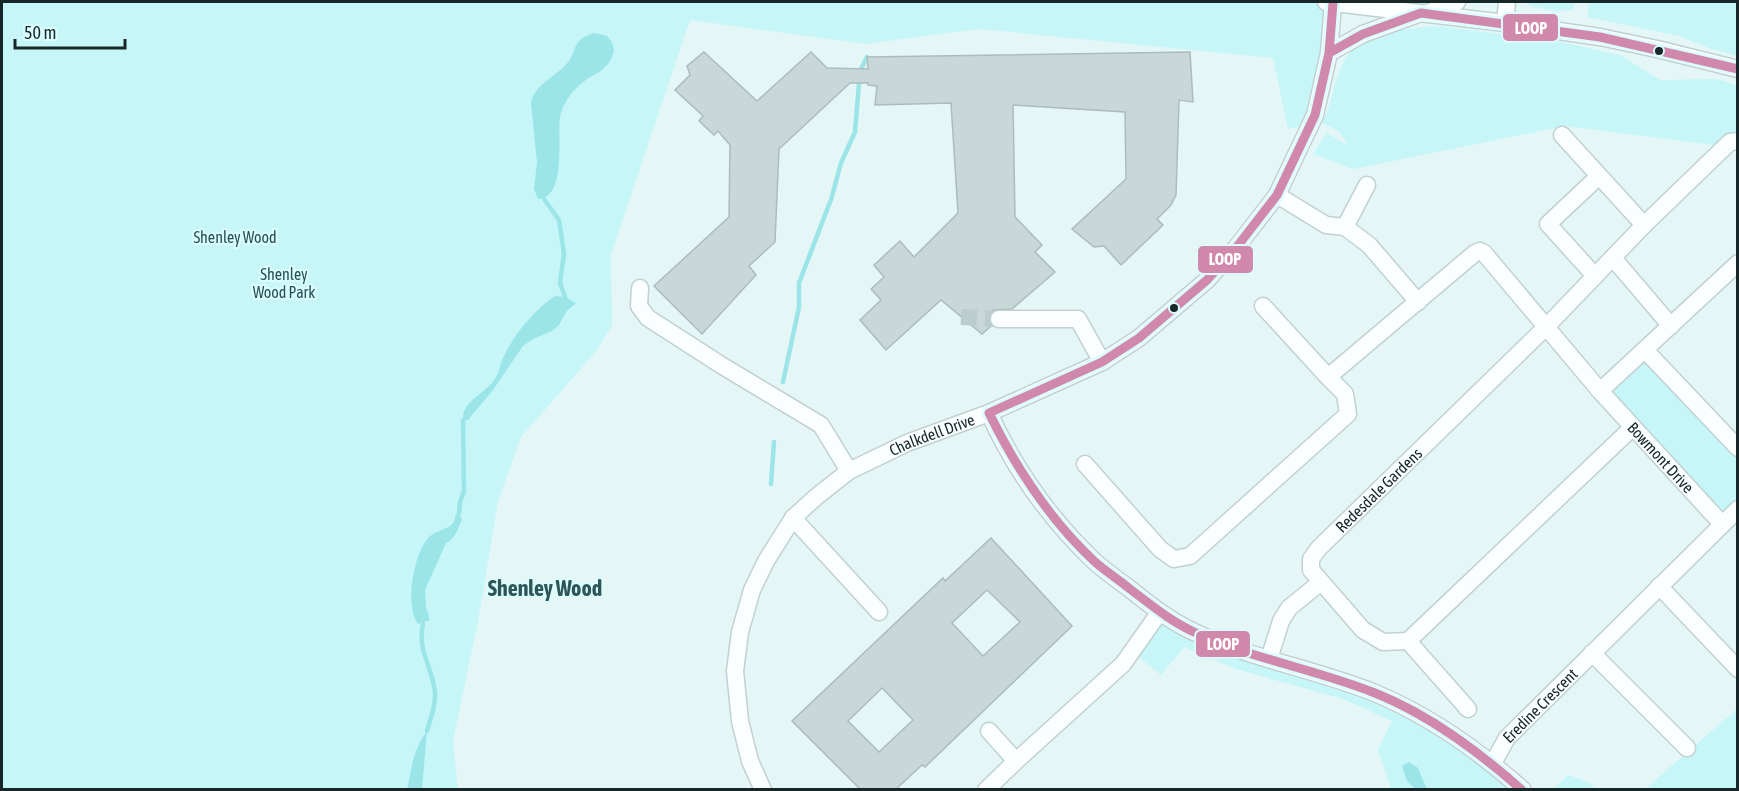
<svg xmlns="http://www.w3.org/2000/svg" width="1739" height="791" font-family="'Asap Condensed',sans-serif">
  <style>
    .green { fill: #c7f6f8 }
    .water { fill: #9be5e9 }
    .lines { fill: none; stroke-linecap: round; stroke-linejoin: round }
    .stream { stroke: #9be5e9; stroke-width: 4.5 }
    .building { fill: #c8d8d8; stroke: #acbcbc; stroke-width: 1.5; fill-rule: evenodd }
    .minor-tunnel { stroke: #bbcdcd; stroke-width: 16; stroke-dasharray: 16 8; stroke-linecap: butt }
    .minor-casing { stroke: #c1d1d1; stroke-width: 19 }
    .minor { stroke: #fbfefe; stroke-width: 16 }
    .bus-1-casing { stroke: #dcfdfe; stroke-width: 14 }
    .bus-1 { stroke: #d189ab; stroke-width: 9 }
    .bus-dot { fill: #172727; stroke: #dcfdfe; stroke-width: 2 }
    .labels { text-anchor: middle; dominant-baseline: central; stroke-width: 4.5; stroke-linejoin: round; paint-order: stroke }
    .park-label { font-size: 16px; fill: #255154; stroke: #dcfdfe }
    .street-label { font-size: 16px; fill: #172727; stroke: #dcfdfe }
    .district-label { font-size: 22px; font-weight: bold; fill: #305557; stroke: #dcfdfe }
    .line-badge { stroke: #dcfdfe; stroke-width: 2 }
    .badge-label { font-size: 16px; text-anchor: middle; font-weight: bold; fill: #fff }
  </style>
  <rect width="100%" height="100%" fill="#e4f6f6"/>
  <path class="green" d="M2,2H1457L1426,13L1333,3L1310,125L1288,129L1273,58L979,29L865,44L690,20L611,255L612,325L597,350L521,437L498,501L478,622L453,740L458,789L2,790Z
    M1528,2H1575L1573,10L1557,11L1530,6Z
    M1589,2H1737V56L1711,49L1679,36L1587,17Z
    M1438,26L1561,42L1620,55L1660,80L1716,79L1737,85V148L1566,126L1353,169L1313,154L1327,133L1348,146L1339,131L1322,123C1332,105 1333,84 1342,65C1357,31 1406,29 1438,26Z
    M1645,356L1737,453V504L1722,518L1605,391Z
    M1164,615L1374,693L1523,789H1427L1420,771L1407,781L1415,789H1391L1378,750L1392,721L1343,699L1236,669L1184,647L1161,675L1136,655Z
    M1737,709V789H1645Z
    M1568,775L1588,782L1596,789H1554Z"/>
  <path class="water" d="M594,33L607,36L612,42L614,51C612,57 610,63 605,67C600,73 592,75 586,80C574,88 563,102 560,117C557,137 567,198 538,199L534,189L537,162L531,103C534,84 558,76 569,61C574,54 574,45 581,39C585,36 589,35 594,33Z
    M555,296L565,297L576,303L566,312L559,325L552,331L533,339L523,346L493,390L468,420H463C462,399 487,394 496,377C500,371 500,362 504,356C515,333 534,310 555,296Z
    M459,513L462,520C458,528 456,538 446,543L425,590L426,607L430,620L418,624C404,606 414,552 429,537C435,531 449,529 453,523C455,520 455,517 456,514Z
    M427,731L422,789H407C412,768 413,749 427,731Z
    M1409,762L1418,768L1427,789H1415L1407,781L1402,766Z"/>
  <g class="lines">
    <path class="stream" d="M861,69L867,57
      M544,199L559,220L564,254L560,283L565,297
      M831,200L841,163L855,132L859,83
      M783,382L799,307V283L830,202
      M771,484L774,442
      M459,513L460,502L464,491L463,420
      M423,624C417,652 433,667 435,693C436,706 430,719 427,731"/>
  </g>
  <path class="building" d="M704,52L757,101L811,52L827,68L868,69L867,57L1190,52L1193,102L1179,100L1176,195L1171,205L1157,219L1163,225L1121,265L1104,246L1094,247L1072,229L1126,179L1125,112L1013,105L1015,217L1042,245L1035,252L1055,272L1012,309L993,310L989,318L991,326L982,334L941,300L886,350L860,320L881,300L871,289L884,277L874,265L900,241L914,257L958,213L951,103L875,105L877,86L868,85V83H850L779,149L775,242L749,266L756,275L702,334L654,286L729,217L730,145L718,131L714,135L699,121L703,116L675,90L690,75L687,66Z
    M991,538L1072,626L925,767L922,765L896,789H860L792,721L943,578L945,581ZM987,590L1020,622L983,656L952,623ZM882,688L913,720L879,752L848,721Z"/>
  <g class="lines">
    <path class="minor-tunnel" d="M961,317L999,319"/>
    <defs>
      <g id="minor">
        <path d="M1326,2L1505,23L1600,37L1657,49L1738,69"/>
        <path d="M1430,12L1457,2"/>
        <path d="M1505,23L1507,2"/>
        <path d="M1329,53L1363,34L1418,14"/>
        <path d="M1562,135L1644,225"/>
        <path d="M1277,195L1326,225L1345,227L1369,245L1418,302"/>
        <path d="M1345,227L1367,185"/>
        <path d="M1613,258L1671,326"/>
        <path d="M1595,276L1548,224L1598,177"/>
        <path d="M640,288L639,306L648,318L721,365L821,425L849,471"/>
        <path d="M1263,306L1328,377"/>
        <path d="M999,319H1078L1102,362"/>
        <path d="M1646,351L1738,448"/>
        <path d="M1600,391L1738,263"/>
        <path d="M989,413C1014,468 1050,519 1094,561C1105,571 1118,580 1130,589C1150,605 1170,621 1194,632C1252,659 1315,669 1375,693C1430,716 1478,750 1523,790"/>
        <path id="s1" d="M1633,427L1408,641L1383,642L1363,630L1311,570V559L1319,548L1546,327L1644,225L1730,142L1738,141"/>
        <path id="s2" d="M1085,464L1160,549L1174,559L1190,556L1348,414L1345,394L1328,377L1475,253L1480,251L1484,253L1600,391L1722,524"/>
        <path d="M793,518L879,612"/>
        <path d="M1659,586L1738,669"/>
        <path d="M1408,641L1468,709"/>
        <path d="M1592,653L1687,748"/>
        <path d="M1269,659L1281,621L1289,608L1321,582"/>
        <path d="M989,731L1016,761L1123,664L1159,613"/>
        <path id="s3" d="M1493,763L1507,738L1738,509"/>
        <path id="s4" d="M763,790L750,761L740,721L735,671L740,632L752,590L766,561L793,518L816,497L849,471L907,443L989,413L1102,362L1139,338L1207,280L1236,248L1277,195L1315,115L1329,53L1333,3"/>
        <path d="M986,790L1016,761"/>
      </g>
    </defs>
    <use href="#minor" class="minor-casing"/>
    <use href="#minor" class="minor"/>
    <defs>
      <path id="bus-1" d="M1329,53L1363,34L1421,13L1600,37L1738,69
        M989,413C1016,468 1049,519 1094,561C1105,571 1118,579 1130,589C1150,604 1170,621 1194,632C1252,659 1315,669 1375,693C1430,715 1478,751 1522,790
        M989,413L1102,362L1139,338L1207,280L1236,248L1277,195L1315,115L1329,53L1333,3"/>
    </defs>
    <use href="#bus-1" class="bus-1-casing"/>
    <use href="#bus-1" class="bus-1"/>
  </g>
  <g class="bus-dot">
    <circle cx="1659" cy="51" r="5"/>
    <circle cx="1174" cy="308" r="5"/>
  </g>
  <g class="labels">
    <g class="park-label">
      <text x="235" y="237">Shenley Wood</text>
      <text x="284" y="274">Shenley<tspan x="284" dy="18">Wood Park</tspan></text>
    </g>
    <g class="street-label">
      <text stroke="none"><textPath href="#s4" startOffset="453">Chalkdell Drive</textPath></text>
      <text stroke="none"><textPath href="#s2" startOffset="876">Bowmont Drive</textPath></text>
      <text stroke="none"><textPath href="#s1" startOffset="546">Redesdale Gardens</textPath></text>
      <text stroke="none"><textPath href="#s3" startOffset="75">Eredine Crescent</textPath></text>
    </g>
    <g class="district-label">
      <text x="545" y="588">Shenley Wood</text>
    </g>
  </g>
  <g class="line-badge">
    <rect x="1502" y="13" width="57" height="29" rx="6" fill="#d189ab"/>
    <rect x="1197" y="245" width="57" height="29" rx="6" fill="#d189ab"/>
    <rect x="1195" y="630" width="56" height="28" rx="6" fill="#d189ab"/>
  </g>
  <g class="badge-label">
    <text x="1531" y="34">LOOP</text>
    <text x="1225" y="265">LOOP</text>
    <text x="1223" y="650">LOOP</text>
  </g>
  <rect width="1739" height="791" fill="none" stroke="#172727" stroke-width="6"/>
  <path d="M15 39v9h110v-9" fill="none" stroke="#172727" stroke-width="3"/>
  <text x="24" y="39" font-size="18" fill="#172727" stroke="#dcfdfe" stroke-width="4.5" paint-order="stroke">50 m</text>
</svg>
